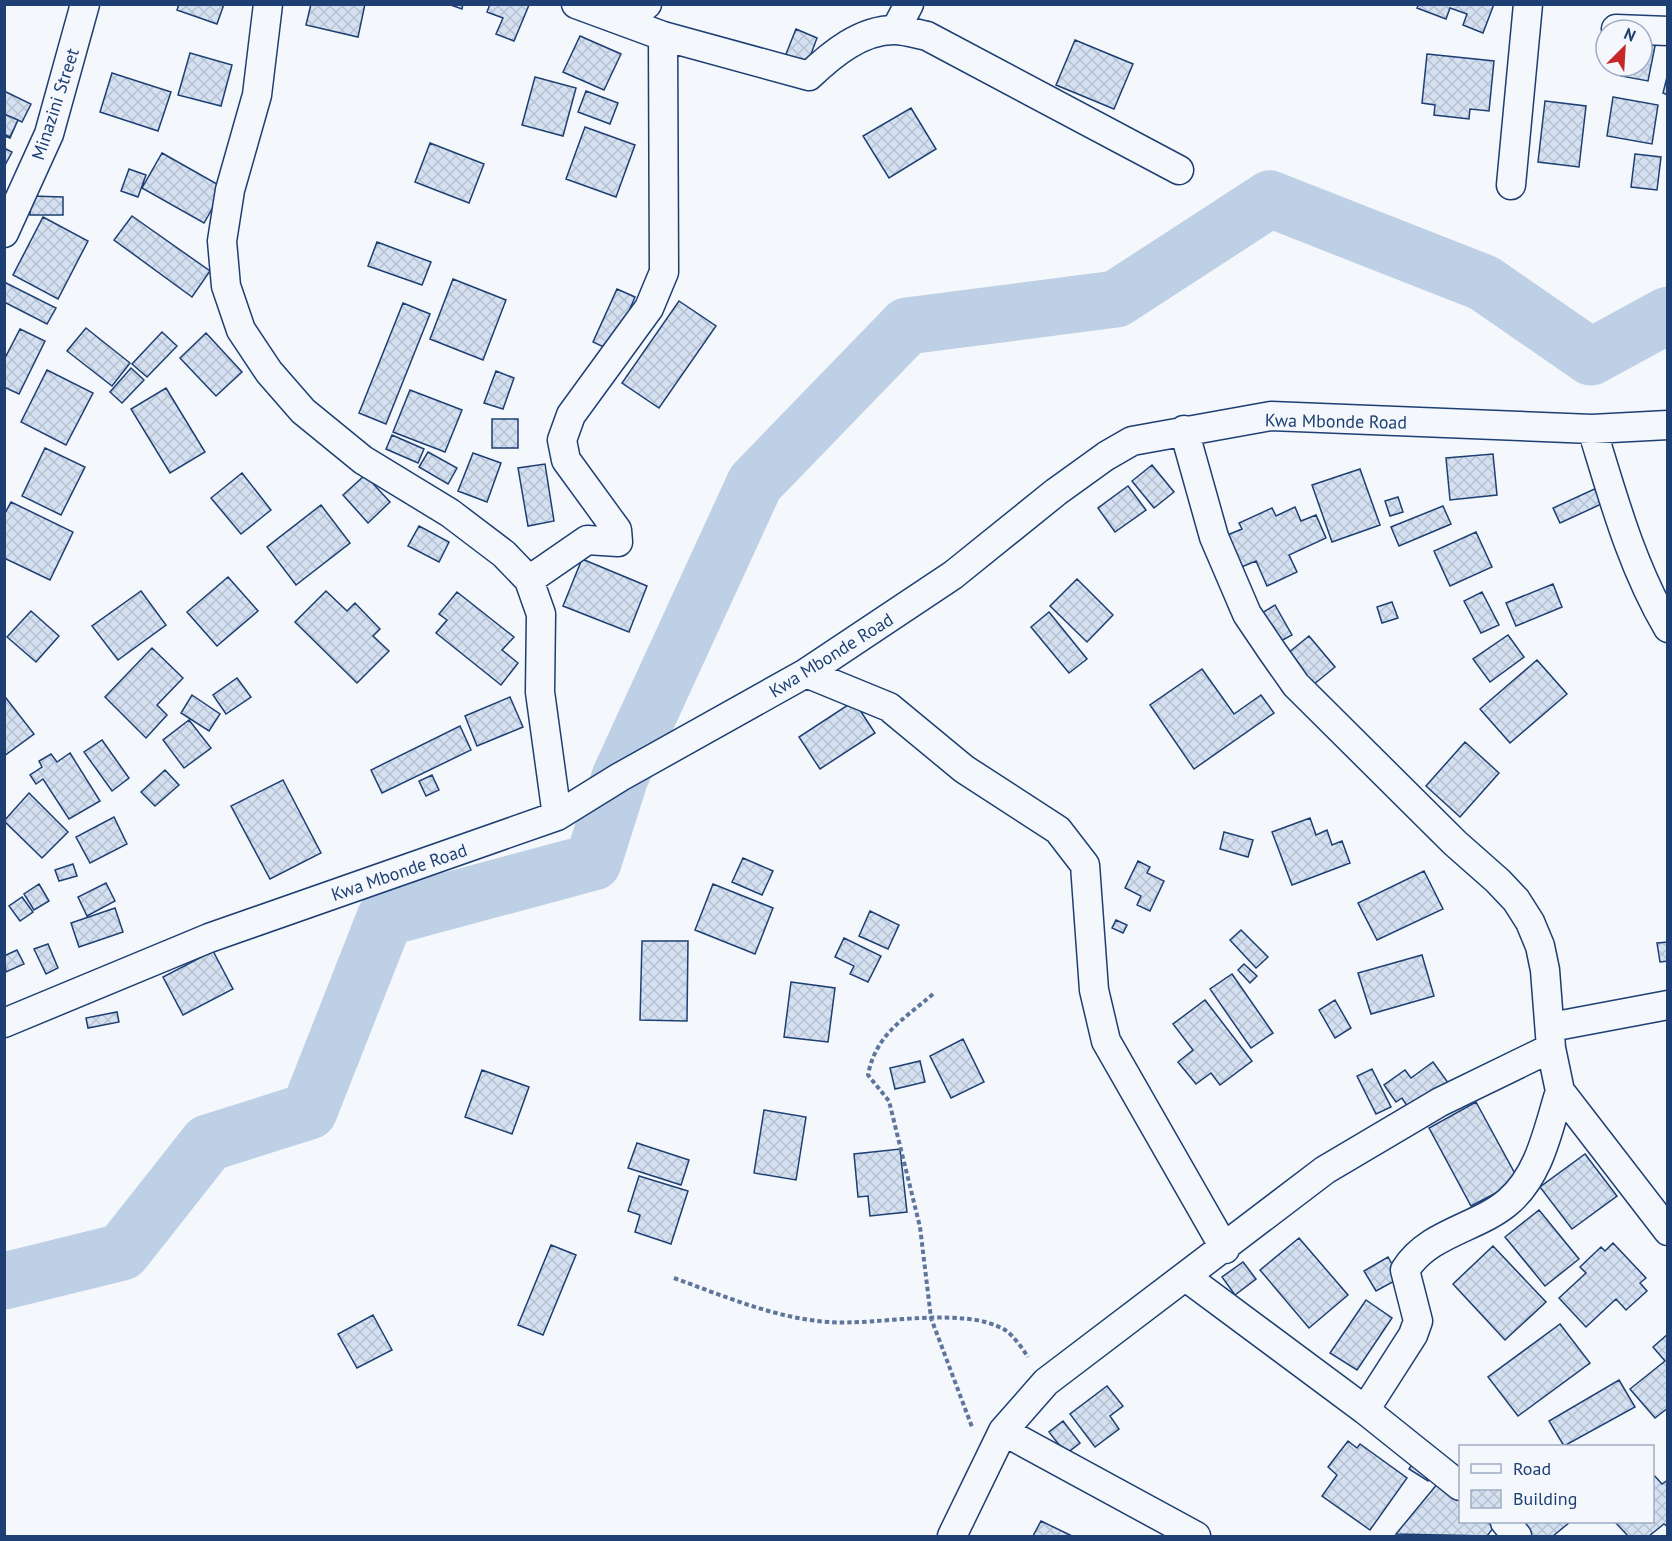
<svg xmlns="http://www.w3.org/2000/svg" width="1672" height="1541" font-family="'PT Sans',sans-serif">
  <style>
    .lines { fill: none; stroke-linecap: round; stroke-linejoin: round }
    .river { stroke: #bed0e5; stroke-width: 57 }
    .building { fill: url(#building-cross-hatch); stroke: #1d3f73; stroke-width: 1.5 }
    .street-casing { stroke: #1d3f73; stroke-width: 31 }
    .path { stroke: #5e769c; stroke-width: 4; stroke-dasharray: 4.5 3; stroke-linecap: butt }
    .street { stroke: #f4f7fb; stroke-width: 28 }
    .labels { text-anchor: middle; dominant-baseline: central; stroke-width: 4.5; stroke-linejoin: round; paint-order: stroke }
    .street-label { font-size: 18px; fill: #1d3f73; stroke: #f4f7fb }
  </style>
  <defs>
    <pattern id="building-cross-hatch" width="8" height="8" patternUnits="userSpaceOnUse" patternTransform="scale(1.5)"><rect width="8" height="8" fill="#d5e0f0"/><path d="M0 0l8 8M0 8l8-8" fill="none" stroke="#b6c1d1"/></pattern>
  </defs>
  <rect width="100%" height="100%" fill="#f4f7fb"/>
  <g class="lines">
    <path class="river" d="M4,1281L122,1252L208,1143L309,1111L385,918L593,862L620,777L755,483L907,326L1116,299L1270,199L1484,283L1591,357L1668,315"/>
  </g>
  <path class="building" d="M179,4H224L217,24L177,10Z
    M311,4H365L358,37L306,25Z
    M448,4H463L462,9Z
    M490,4L529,5L514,41L496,34L503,18L487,12Z
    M1419,4H1494L1483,33L1463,25L1467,14L1450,8L1446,19L1417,8Z
    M796,29L817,38L804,73L782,64Z
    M1642,32L1657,36L1648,81L1621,76L1623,66H1642Z
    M580,36L621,54L604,90L563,72Z
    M1075,40L1133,64L1114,109L1056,85Z
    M190,53L232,65L221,106L178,95Z
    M1427,54L1494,61L1489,111L1470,109L1469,119L1434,115L1435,105L1422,103Z
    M112,73L171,92L158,131L100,112Z
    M1668,73V95L1663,93Z
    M535,77L576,88L563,136L522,125Z
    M4,91L31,104L22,122L18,120L10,137L4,134Z
    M586,91L618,103L610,124L578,112Z
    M1613,97L1658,105L1652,144L1607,136Z
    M1545,101L1586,106L1579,167L1538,162Z
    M911,108L936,149L889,178L863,136Z
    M4,114L18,120L10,138L4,136Z
    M585,127L635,145L616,197L566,179Z
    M430,143L484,164L469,203L415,182Z
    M4,148L12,152L4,167Z
    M162,153L224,188L204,223L142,188Z
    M1635,154L1661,157L1657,190L1631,187Z
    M129,169L146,175L138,197L121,191Z
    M31,196L63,197V215H30Z
    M132,216L210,271L192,297L114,240Z
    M43,217L88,241L58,299L13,275Z
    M377,242L431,262L422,285L368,266Z
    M453,279L506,300L483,360L430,339Z
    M4,282L56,308L47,324L4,302Z
    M617,289L635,297L612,351L593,342Z
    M679,301L716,326L659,408L622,383Z
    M403,303L430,314L386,424L359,413Z
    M86,328L130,363L112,386L67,351Z
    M20,329L45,341L19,394L4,387V360Z
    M162,332L177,346L147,377L132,364Z
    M206,333L242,372L216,396L180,358Z
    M131,368L144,380L122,403L110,392Z
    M47,370L93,393L66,445L21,422Z
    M496,371L514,378L503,409L484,403Z
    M166,388L205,452L170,473L131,409Z
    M410,390L462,410L445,452L393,432Z
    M492,419H518V448H492Z
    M392,435L424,449L418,463L386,449Z
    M45,448L85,467L61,515L22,496Z
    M428,452L457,468L448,484L419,467Z
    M473,453L501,463L487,502L458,491Z
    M1493,454L1497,495L1450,500L1446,458Z
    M545,464L554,521L528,526L518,468Z
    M1152,465L1174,492L1154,508L1132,481Z
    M1360,469L1380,525L1332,542L1312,485Z
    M242,473L271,510L241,534L211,498Z
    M365,475L390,502L368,523L343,495Z
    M1128,486L1146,510L1115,532L1098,508Z
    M1601,486L1608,501L1560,523L1553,508Z
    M1398,497L1403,512L1390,516L1385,501Z
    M11,502L73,532L50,580L4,558V515Z
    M321,505L350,543L296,585L267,547Z
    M1443,506L1451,524L1399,546L1391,527Z
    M1295,507L1301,521L1316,515L1326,538L1289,555L1297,572L1267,586L1256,561L1239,568L1225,536L1242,529L1239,523L1272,508L1276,516Z
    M419,526L449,542L439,562L408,546Z
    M1476,532L1492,567L1450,586L1434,551Z
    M582,559L647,586L629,632L563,606Z
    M228,577L258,611L217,646L187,612Z
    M1077,579L1113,615L1087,642L1050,606Z
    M1553,584L1562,607L1516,626L1506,603Z
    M141,591L166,625L118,660L92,626Z
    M326,591L347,611L355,603L380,629L373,636L389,651L357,683L295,622Z
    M457,592L514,637L502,650L518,663L501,685L436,633L447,620L439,614Z
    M1482,592L1499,625L1481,633L1464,601Z
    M1392,602L1398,618L1382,623L1377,607Z
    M1275,605L1292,635L1279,642L1262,613Z
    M31,611L59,636L36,662L7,637Z
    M1049,612L1087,659L1069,673L1031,627Z
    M1508,635L1524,657L1490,682L1473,659Z
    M1309,636L1335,667L1313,685L1288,653Z
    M152,648L183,678L157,705L167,715L146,738L105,697Z
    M1537,660L1567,694L1510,743L1480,709Z
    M1202,669L1234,714L1261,695L1274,713L1194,769L1150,705Z
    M237,678L251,697L226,714L213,695Z
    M192,695L220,714L209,731L181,713Z
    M510,697L523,727L477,746L465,716Z
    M6,698L34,734L4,756V699Z
    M854,701L875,733L820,769L799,737Z
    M189,720L211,748L184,768L163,740Z
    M460,726L471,750L382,793L371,770Z
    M102,740L129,778L112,791L84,752Z
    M1465,742L1499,773L1460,817L1426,786Z
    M70,753L100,801L69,819L43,779L36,784L30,775L42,767L39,761L51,754L57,762Z
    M165,770L179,785L155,806L141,792Z
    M432,775L439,790L426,796L419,781Z
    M283,780L321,853L270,879L231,806Z
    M29,793L68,832L42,858L4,821Z
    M114,817L127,844L90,863L76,837Z
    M1310,818L1316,835L1327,830L1332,845L1342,841L1350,863L1292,885L1272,832Z
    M1224,832L1253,840L1248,857L1220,849Z
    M743,858L773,871L762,895L732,882Z
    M1138,861L1150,867L1147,873L1164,881L1150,911L1137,905L1141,896L1125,888Z
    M73,864L77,876L59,881L55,870Z
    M1424,871L1443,909L1377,940L1358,903Z
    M106,883L115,901L87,916L78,897Z
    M39,884L49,901L34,910L24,894Z
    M713,884L773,908L755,954L695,930Z
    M22,897L33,912L20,921L9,906Z
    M115,908L123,932L79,947L71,923Z
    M870,911L899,925L888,949L859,936Z
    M1116,920L1127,925L1123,933L1112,928Z
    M1241,930L1268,957L1256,968L1230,940Z
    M844,938L881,956L868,982L850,974L854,966L835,957Z
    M642,941H688L687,1021L640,1020Z
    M1668,942V961L1660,962L1657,943Z
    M48,944L58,968L46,974L34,949Z
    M17,950L24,964L6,972L4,956Z
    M213,951L233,989L183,1015L163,977Z
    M1422,955L1434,996L1371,1014L1358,973Z
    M1244,964L1257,976L1250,983L1238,970Z
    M1232,974L1273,1033L1251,1048L1210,989Z
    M791,982L835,988L828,1042L784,1037Z
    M1205,1000L1252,1061L1220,1085L1211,1073L1196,1084L1178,1062L1193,1050L1173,1024Z
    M1335,1000L1351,1028L1335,1038L1319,1010Z
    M117,1012L119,1022L88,1028L86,1018Z
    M963,1039L984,1082L951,1098L930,1056Z
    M920,1061L925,1082L895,1089L890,1068Z
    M1433,1062L1449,1084L1411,1112L1402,1098L1396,1102L1384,1085L1405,1070L1411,1078Z
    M1372,1069L1391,1107L1376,1114L1357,1076Z
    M482,1070L529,1087L512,1134L465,1117Z
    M1476,1102L1519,1181L1471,1206L1429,1128Z
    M764,1110L806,1117L796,1180L754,1173Z
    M637,1143L689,1160L681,1185L628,1168Z
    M900,1149L907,1212L870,1216L868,1196L858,1197L854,1154Z
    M1585,1154L1617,1196L1572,1229L1540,1187Z
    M639,1176L688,1191L671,1244L635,1232L640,1215L628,1211Z
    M1539,1210L1579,1259L1545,1286L1505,1237Z
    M1299,1238L1348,1295L1309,1328L1260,1270Z
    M1613,1243L1646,1278L1640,1283L1647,1291L1626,1310L1616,1299L1586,1327L1559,1298L1586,1273L1580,1267L1601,1247L1605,1251Z
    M551,1245L576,1255L543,1335L518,1325Z
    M1493,1246L1546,1302L1505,1340L1453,1284Z
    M1388,1257L1400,1278L1376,1291L1364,1271Z
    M1243,1262L1256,1279L1235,1295L1222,1277Z
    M1366,1300L1392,1318L1357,1370L1330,1353Z
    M373,1315L392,1350L357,1368L338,1334Z
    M1560,1324L1590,1363L1518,1416L1488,1377Z
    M1668,1334V1408L1655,1418L1630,1389L1665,1361L1653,1347Z
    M1619,1380L1635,1407L1564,1446L1549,1421Z
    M1107,1386L1123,1406L1110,1416L1119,1429L1095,1447L1070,1414Z
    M1063,1421L1080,1443L1066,1454L1049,1432Z
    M1348,1441L1357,1448L1360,1444L1407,1478L1370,1530L1322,1496L1337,1475L1328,1467Z
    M1417,1456L1436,1468L1428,1481L1409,1469Z
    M1652,1473L1662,1484L1668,1480V1527L1664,1524L1649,1536H1628L1615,1522H1652Z
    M1438,1483L1460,1501V1522H1487L1494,1527L1487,1536L1396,1534Z
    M1041,1521L1072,1536H1033Z
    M1510,1522H1570L1553,1536H1522Z"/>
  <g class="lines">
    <defs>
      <path id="street" d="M268,4L257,95L230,190L222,241L226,286L241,330L269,372L303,411L363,460L450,513L504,554L529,580L541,614L540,692L557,816
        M576,4L663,36L809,76C832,54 861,30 894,30C905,30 917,34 927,36L1179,170
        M626,22L647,4
        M896,29L909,4
        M1616,29L1668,31
        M1511,185L1528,4
        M4,233L49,134L85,4
        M1592,429C1613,497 1631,565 1668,628
        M1184,430L1214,537L1247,614L1272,651L1296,685L1455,843L1498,881L1516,900L1530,922L1540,946L1545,970L1551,1048L1560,1091L1668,1231
        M529,580L587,540L618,542L617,530L566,460L562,440L571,415L649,308L664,272L663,36
        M806,673L889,707L964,769L1058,830L1085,865L1094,990L1106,1041L1225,1249
        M4,1023L209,938L557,816L620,777L806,673L953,575L1056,492L1106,456L1132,441L1271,416L1592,429L1668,425
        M1551,1027L1668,1005
        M1186,1277L1365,1410L1460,1486
        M1365,1410L1413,1335L1418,1321L1405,1270C1429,1232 1478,1228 1508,1202C1540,1175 1548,1129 1560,1091
        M1003,1431L1196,1536
        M1505,1522L1517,1536
        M952,1536L1003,1431L1046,1382L1325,1170L1440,1102L1551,1048"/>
    </defs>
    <use href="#street" class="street-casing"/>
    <path class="path" d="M933,994C903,1020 876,1034 868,1075L889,1101L920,1227L931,1318L972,1427
      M674,1278C724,1296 774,1318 828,1322C876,1326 964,1305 1005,1330C1014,1336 1022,1348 1028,1357"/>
    <use href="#street" class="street"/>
  </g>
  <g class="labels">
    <g class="street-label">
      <text transform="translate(55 104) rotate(-72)">Minazini Street</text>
      <text transform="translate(1336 421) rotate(1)">Kwa Mbonde Road</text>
      <text transform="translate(831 655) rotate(-32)">Kwa Mbonde Road</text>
      <text transform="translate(399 872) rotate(-19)">Kwa Mbonde Road</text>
    </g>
  </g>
  <rect width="1672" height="1541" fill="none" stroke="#1d3f73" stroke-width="12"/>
  <rect x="1459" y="1445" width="195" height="78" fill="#f4f7fb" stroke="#9eadc5" stroke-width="1.5"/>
  <rect x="1471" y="1464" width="30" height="9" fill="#f4f7fb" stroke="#9eadc5" stroke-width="1.5"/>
  <text x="1513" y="1475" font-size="18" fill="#1d3f73">Road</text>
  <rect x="1471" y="1490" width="30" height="18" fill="url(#building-cross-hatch)" stroke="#9eadc5" stroke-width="1.5"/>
  <text x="1513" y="1505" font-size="18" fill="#1d3f73">Building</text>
  <g transform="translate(1624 48) rotate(24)"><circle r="28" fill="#f4f7fb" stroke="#9eadc5" stroke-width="1.5"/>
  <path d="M0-4.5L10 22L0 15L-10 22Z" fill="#c62828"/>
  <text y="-9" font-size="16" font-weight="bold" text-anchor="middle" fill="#1d3f73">N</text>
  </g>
</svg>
